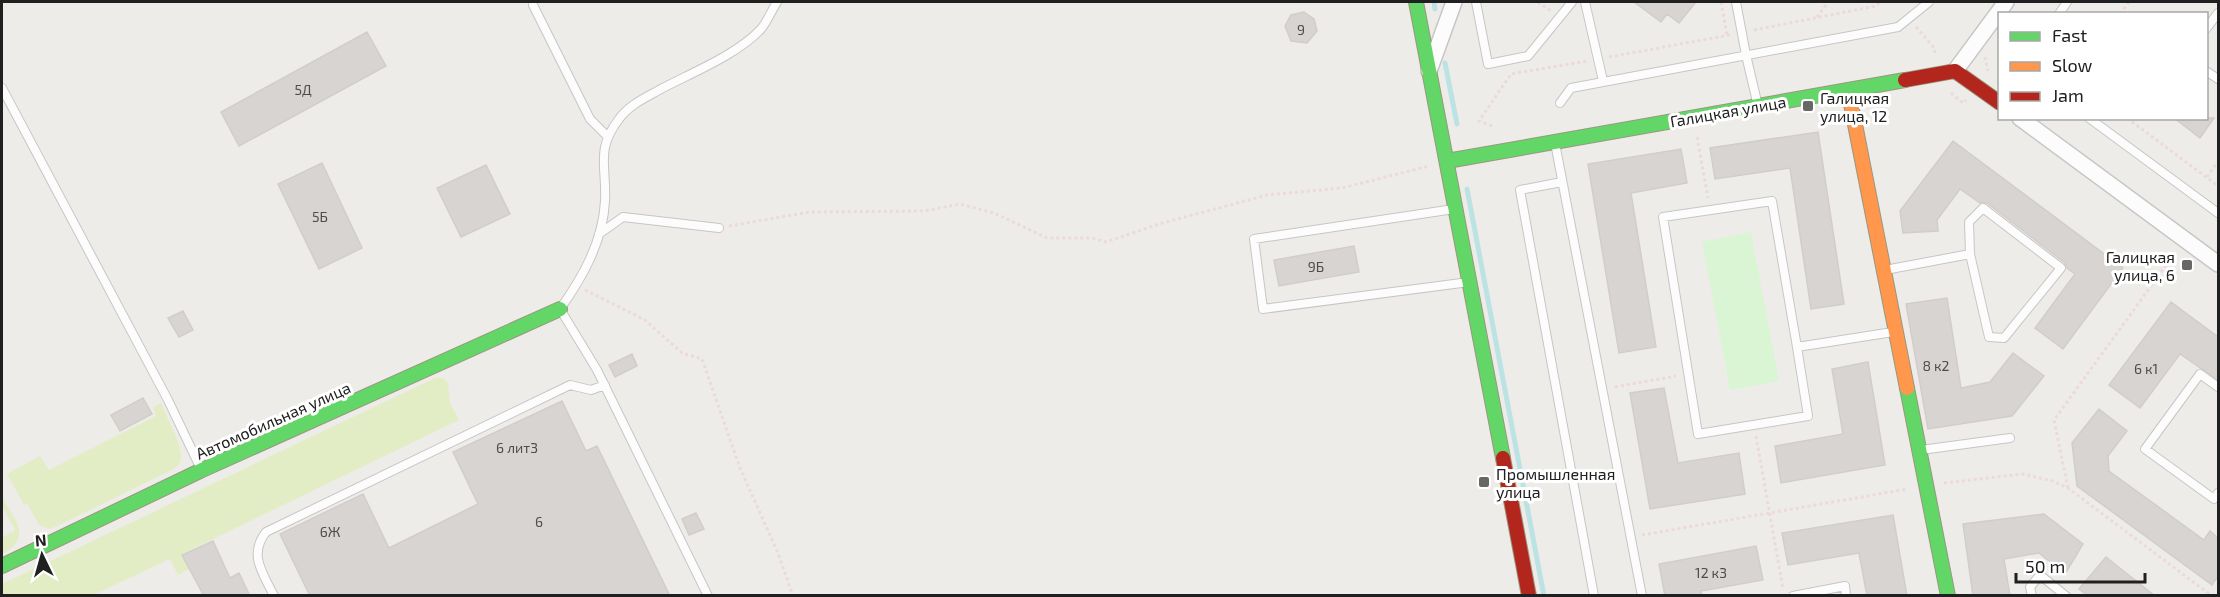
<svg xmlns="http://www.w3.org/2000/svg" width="2220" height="597" font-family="'Exo 2',sans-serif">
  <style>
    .grass { fill: #e2edc6 }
    .park { fill: #d9f5d4 }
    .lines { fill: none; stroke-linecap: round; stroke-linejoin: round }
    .stream { stroke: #bbe3e3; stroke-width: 5 }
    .building { fill: #d7d4d2; stroke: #d2cdca; stroke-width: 1.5 }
    .lane-casing { stroke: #c7c6c5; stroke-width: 10 }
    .street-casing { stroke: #c7c6c5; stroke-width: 18 }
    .fast-casing { stroke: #9a977f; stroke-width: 16 }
    .slow-casing { stroke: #9a977f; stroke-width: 16 }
    .jam-casing { stroke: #9a977f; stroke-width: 16 }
    .path { stroke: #ecd9db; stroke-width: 3; stroke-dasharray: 3 3; stroke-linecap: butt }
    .lane { stroke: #fcfcfc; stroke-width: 8 }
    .street { stroke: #fcfcfc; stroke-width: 15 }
    .fast { stroke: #63d668; stroke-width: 14 }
    .slow { stroke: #ff974d; stroke-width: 14 }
    .jam { stroke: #b3261e; stroke-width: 14 }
    .poi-dot { fill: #686766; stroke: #fff; stroke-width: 2 }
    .labels { text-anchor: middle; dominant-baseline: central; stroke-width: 6; stroke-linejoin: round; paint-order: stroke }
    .number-label { font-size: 14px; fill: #4e4d4c }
    .poi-label { font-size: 16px; fill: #202020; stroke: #fff; text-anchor: start }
    .street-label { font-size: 16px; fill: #202020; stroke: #fff }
  </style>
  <rect width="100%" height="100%" fill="#eeece9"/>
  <path class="grass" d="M435,378H443L448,383L450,403L459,420L182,554L189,569L178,575L170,559L93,595L2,596V584Z
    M161,403C166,416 183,446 181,459C180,465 176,467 172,470L55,527L49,529L39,525L27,503L24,505L7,474L40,456L49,470L156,416L153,407Z
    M2,497C14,519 34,538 2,554V538L15,530L2,506Z"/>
  <path class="park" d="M1751,232L1779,381L1730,390L1702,242Z"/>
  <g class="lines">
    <path class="stream" d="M1434,2L1435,9
      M1445,63L1457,124
      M1467,189L1544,596"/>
  </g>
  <path class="building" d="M1634,2H1696L1679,23L1667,14L1661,22Z
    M1304,12L1314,19L1317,31L1307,43L1291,41L1285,26L1291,15Z
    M367,32L386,66L239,146L221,112Z
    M2174,118H2214L2200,138Z
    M1818,132L1844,304L1811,309L1790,168L1715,179L1710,148Z
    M1953,141L2123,268L2063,349L2035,328L2075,274L2067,268L2065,263L1987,203H1980L1960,189L1937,220L1938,231L1903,233L1900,211Z
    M1681,149L1687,183L1631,193L1656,347L1619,353L1588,164Z
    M322,163L362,248L319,269L278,184Z
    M486,165L510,214L461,237L437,188Z
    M1354,246L1359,272L1279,286L1274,260Z
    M1947,298L1961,388L1990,382L2013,353L2044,376L2012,416L1928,429L1906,304Z
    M2171,302L2218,337V380L2180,354L2140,408L2109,385Z
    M183,311L193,330L179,337L168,318Z
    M632,354L637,366L615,377L609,365Z
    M1868,362L1885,465L1781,483L1775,446L1843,434L1832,369Z
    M1664,388L1678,463L1739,453L1745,494L1650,509L1630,393Z
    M143,398L152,414L120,431L111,415Z
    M562,401L586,451L597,446L670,596H310L280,534L363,494L389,548L478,504L453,452Z
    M2099,409L2127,431L2108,456L2109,471L2204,540L2210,531L2218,538V576L2212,585L2077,486L2072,443Z
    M696,513L704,529L689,535L682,519Z
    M2044,514L2083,544L2065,574L2039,553L2004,559L2010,596H1973L1963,524Z
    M1893,515L1907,596H1867L1859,553L1788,565L1782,533Z
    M213,541L230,578L239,573L250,596H204L182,555Z
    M1756,546L1763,580L1701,591L1702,596H1665L1659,564Z
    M2106,557L2155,596H2088L2079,589Z"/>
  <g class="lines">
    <defs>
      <path id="lane" d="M1476,2L1488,64L1528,56L1572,2
        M1585,2L1603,81
        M1736,2L1746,55L1758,106
        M533,5L590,119L607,136
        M2059,14L2067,2
        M2206,29L2218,13
        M2206,71L2218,79
        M2,88L168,400L201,469
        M1560,103L1571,88L1898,27L1929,2
        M2089,118L2218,213
        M1555,143L1642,596
        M1562,182L1520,190L1594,596
        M1454,209L1254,239L1263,309L1469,282
        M599,234L623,217L719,228
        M1885,270L1970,254L1989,337L2004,338L2061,268L1983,208L1969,222L1970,254
        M1797,347L1772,201L1663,217L1698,434L1808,416L1797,347L1893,332
        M2218,387L2200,374L2145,449L2214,499L2218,493
        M1921,450L2010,438
        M274,596C263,573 248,555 266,532L570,385L591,390L605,385
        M708,596L597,370L560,309C583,277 603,241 605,201C607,167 595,150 619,119C629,105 645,98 659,90C691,73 737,55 761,29C767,22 772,10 777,2
        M1793,596L1845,586L1846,596
        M2032,596L2030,587L2040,575L2066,596"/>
      <path id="street" d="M1429,71L1454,2
        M1955,71L2006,2
        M2020,118L2218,264"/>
      <path id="fast" d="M1416,2L1503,458
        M1447,161L1905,80
        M1907,388L1948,596
        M2,566L202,470L560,309"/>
      <path id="slow" d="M1851,104L1907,388"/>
      <path id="jam" d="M1905,80L1955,71L2000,103
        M1503,458L1529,596"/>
    </defs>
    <use href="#lane" class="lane-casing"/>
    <use href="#street" class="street-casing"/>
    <use href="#fast" class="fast-casing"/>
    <use href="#slow" class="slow-casing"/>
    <use href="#jam" class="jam-casing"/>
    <path class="path" d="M1538,2L1551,11
      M1721,2L1727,35
      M2120,14L2129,2
      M1817,17L1828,2
      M1916,27L1935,49L1934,56
      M1754,30L1876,6L1880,2
      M1609,57L1730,35
      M1985,57L1988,71
      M1951,93L1963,103L1966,100
      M2127,118L2218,186
      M1492,126L1479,121L1511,74L1588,61
      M1697,137L1708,198
      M2207,177L2218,161
      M729,226L810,212L924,211L960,204L994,213L1047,238H1092L1106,242L1159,224L1267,195L1342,188L1429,166
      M585,290L645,320L682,353L702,359L740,468L778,553L793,596
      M1615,387L1676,376
      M1756,436L1783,589
      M1944,483L2023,474L2053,481L2068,488L2212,596
      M2068,488L2054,420L2172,257
      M1642,535L1908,489"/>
    <use href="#lane" class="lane"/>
    <use href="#street" class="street"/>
    <use href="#fast" class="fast"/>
    <use href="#slow" class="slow"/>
    <use href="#jam" class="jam"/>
  </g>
  <g class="poi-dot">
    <rect x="1802" y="100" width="12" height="12" rx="3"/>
    <rect x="2181" y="259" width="12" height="12" rx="3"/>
    <rect x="1478" y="476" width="12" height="12" rx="3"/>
  </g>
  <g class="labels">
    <g class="number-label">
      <text x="1301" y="29">9</text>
      <text x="303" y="89">5Д</text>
      <text x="320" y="216">5Б</text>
      <text x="1316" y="266">9Б</text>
      <text x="1936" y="365">8 к2</text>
      <text x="2146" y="368">6 к1</text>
      <text x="517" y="447">6 лит3</text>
      <text x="539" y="521">6</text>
      <text x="330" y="531">6Ж</text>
      <text x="1711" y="572">12 к3</text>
    </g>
    <g class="poi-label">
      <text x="1820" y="97">Галицкая<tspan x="1820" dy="18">улица, 12</tspan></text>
      <text x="2175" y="256" text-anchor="end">Галицкая<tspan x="2175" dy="18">улица, 6</tspan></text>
      <text x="1496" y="473">Промышленная<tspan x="1496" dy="18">улица</tspan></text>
    </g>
    <g class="street-label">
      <text transform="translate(1728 111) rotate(-10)">Галицкая улица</text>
      <text transform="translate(273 420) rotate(-24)">Автомобильная улица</text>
    </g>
  </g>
  <rect width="2220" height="597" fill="none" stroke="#202020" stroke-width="6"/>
  <rect x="1998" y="12" width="210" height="108" fill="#ffffff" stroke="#a6a6a6" stroke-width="1.5"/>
  <rect x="2010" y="32" width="30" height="9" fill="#63d668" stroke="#a6a6a6" stroke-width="1.5"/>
  <text x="2052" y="42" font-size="18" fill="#202020">Fast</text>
  <rect x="2010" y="62" width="30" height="9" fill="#ff974d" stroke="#a6a6a6" stroke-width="1.5"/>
  <text x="2052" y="72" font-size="18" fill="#202020">Slow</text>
  <rect x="2010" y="92" width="30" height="9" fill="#b3261e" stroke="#a6a6a6" stroke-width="1.5"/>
  <text x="2052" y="102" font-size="18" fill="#202020">Jam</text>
  <g transform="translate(42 555) rotate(355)" stroke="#ffffff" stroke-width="4.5" paint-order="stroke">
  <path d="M0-4.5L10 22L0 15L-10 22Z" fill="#202020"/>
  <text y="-9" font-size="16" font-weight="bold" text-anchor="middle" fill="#202020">N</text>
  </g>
  <path d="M2016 573v9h129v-9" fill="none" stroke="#202020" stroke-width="3"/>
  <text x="2025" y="573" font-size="18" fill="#202020" stroke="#ffffff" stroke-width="4.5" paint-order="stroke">50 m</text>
</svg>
